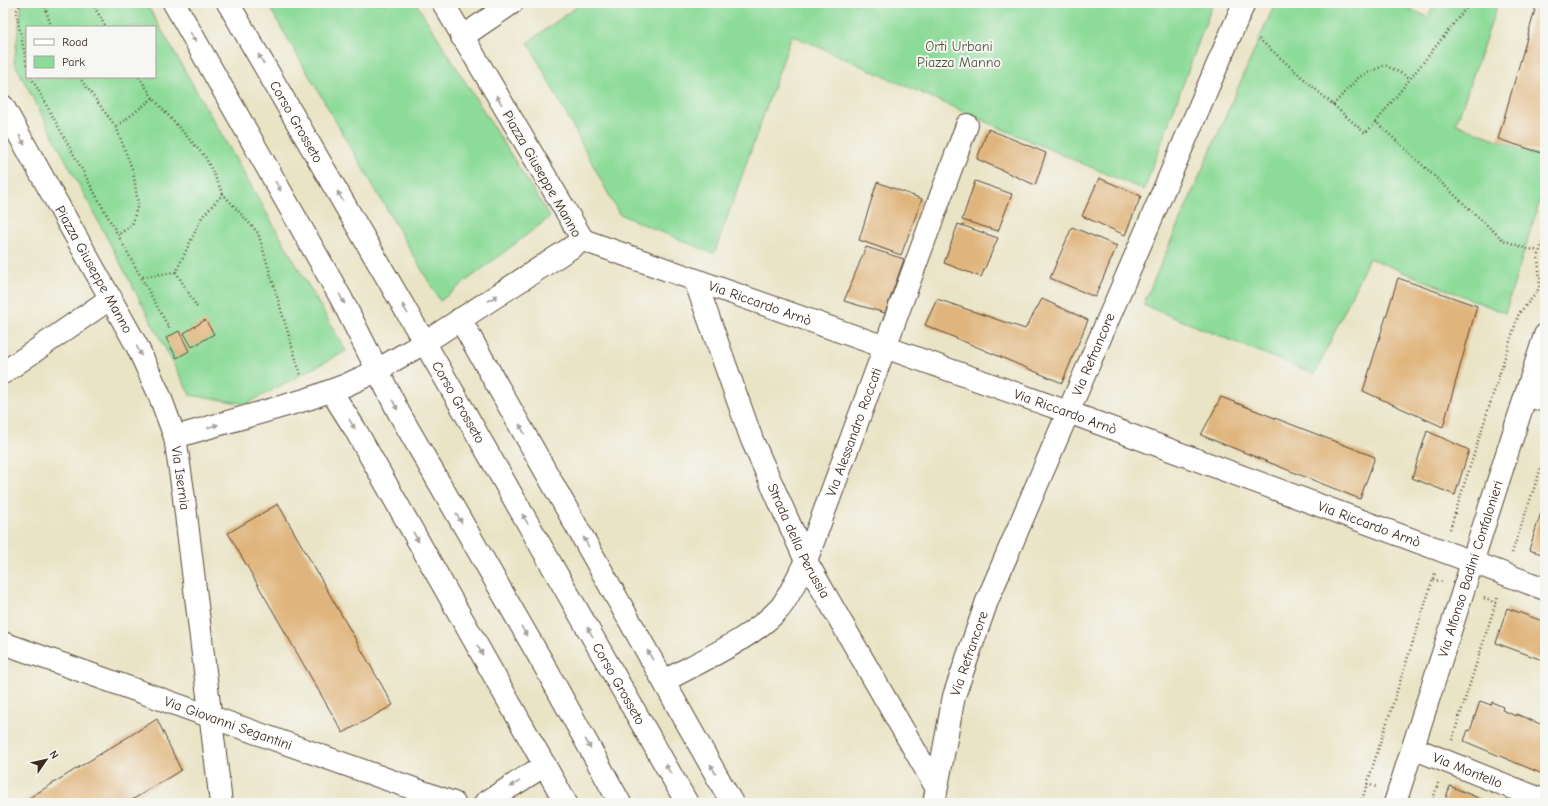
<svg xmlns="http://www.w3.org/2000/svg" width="1548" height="806" font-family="'Comic Neue',sans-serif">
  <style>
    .green { fill: #8ddb99; stroke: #64825c; fill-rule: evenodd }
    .building { fill: #e0b57d }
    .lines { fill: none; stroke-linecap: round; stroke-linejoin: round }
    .minor-casing { stroke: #554637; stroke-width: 24 }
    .major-casing { stroke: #554637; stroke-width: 24 }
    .path { stroke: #554637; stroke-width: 2.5; stroke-dasharray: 1 3; stroke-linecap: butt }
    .minor { stroke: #fff; stroke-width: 22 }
    .major { stroke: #fff; stroke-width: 22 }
    .oneway { fill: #a79f9a }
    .labels { text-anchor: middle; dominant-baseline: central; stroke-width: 4; stroke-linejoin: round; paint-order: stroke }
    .park-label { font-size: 14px; fill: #50563d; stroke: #f6f6f2 }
    .street-label { font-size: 14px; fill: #3b2a1e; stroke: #f6f6f2 }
  </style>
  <rect width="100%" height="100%" fill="#f6f6f2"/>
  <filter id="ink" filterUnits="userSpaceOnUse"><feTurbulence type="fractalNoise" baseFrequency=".025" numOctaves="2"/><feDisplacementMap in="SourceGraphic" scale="8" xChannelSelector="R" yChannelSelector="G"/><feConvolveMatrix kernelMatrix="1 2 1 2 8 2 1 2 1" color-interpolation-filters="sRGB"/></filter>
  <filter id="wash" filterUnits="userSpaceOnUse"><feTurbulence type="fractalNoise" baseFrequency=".012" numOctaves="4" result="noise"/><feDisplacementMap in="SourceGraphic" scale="16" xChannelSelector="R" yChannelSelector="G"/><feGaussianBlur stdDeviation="0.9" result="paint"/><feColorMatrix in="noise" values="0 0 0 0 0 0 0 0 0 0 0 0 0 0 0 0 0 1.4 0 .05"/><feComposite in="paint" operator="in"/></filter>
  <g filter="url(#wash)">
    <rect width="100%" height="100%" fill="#eae4c6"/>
    <path class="green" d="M22,3H146L346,351L246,404L190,395L14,62ZM27,27H155V77H27Z
      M267,3H416L550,217L440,301Z
      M582,3H1213L1144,190L991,124L792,35L714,254L619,214L528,42Z
      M1275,3H1396L1428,17L1435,3H1498L1456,124L1545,158V184L1505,313L1369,258L1315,374L1143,305Z"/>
    <g id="blocks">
      <path class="building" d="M1537,3H1545V154L1498,139Z
        M988,129L1046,153L1035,185L977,159Z
        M1099,178L1141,196L1125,235L1082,216Z
        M975,181L1012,194L998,231L962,220Z
        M877,182L922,199L901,255L859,240Z
        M958,224L998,238L981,277L944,263Z
        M1072,227L1117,246L1095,297L1050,278Z
        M866,247L904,259L885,313L844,301Z
        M1398,278L1477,306L1443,427L1363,391Z
        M937,299L1025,329L1042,299L1088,320L1062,383L925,325Z
        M205,320L214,334L192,347L184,333Z
        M179,331L189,351L177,358L166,338Z
        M1221,397L1375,457L1360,499L1201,435Z
        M1427,431L1469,450L1455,495L1412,478Z
        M1545,500V555L1529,550Z
        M278,504L393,705L343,733L228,533Z
        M1507,608L1545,622V661L1496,643Z
        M1480,701L1491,705L1492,702L1503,707L1502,710L1516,716V714L1545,726V775L1464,741L1468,730L1470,731Z
        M157,719L181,770L127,803H21Z
        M1450,786L1490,803H1444Z"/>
    </g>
  </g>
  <g filter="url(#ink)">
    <use href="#blocks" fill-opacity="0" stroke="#554637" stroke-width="1"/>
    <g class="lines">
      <defs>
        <g id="minor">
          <path d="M462,37L512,3"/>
          <path id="s1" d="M3,106L137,346L159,394L175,437L184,498L221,803"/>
          <path id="s2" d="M583,240L1068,412L1545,589"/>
          <path id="s3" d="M695,280L752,440L806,561L936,787"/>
          <path d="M460,319L732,803"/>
          <path d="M3,373L111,298"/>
          <path d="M331,391L355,429L566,803"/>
          <path d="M1526,395L1545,401"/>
          <path d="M175,437L308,399L346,385L370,374L424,343L583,240L443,3"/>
          <path id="s4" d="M3,643L454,803"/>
          <path id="s5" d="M664,681C701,661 751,639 779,609C788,600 799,573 806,561L967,125"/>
          <path id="s6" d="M1413,748L1545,801"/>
          <path d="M485,803L545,765"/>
          <path id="s7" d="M934,803L954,696L987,601L1244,3"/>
          <path id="s8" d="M1395,803L1545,335"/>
        </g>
        <g id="major">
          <path d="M174,3L341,298L399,413L544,665L620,803"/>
          <path id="s9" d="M228,3L456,397L687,803"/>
        </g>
      </defs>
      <use href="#minor" class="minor-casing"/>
      <use href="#major" class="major-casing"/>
      <path class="path" d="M22,3L16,11L27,66
        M44,3L51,27
        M94,3L95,8L106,27
        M1259,39L1365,133L1376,122L1503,240L1525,248L1539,251
        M31,77L141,277
        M79,77L116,127L153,98
        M139,77L153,98L206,158L223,194L258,233L301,376
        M1333,105L1359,77L1385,65L1410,78
        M1376,122L1470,3
        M116,127L133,171L138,204L132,225L118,235
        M197,307L176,272L202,217L223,194
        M169,328L141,277L176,272
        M1450,529L1519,313L1535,295L1539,288L1540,280L1538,258L1545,232
        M1512,553L1545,456
        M1433,579L1442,582
        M1484,598L1496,603
        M1452,740L1498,596
        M1367,784L1376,787
        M1419,801L1426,803
        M1361,803L1435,573
        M1432,803L1438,783"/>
      <use href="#minor" class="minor"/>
      <use href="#major" class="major"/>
    </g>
    <defs><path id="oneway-solid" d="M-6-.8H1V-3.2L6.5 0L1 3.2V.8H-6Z"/></defs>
    <g class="oneway">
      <use href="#oneway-solid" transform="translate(193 37) rotate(60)"/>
      <use href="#oneway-solid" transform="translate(261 59) rotate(-120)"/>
      <use href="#oneway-solid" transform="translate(499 100) rotate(-121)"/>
      <use href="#oneway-solid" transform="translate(22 140) rotate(61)"/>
      <use href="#oneway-solid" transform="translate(278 186) rotate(60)"/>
      <use href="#oneway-solid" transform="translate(340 196) rotate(-120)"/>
      <use href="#oneway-solid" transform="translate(493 298) rotate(-33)"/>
      <use href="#oneway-solid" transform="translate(342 299) rotate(62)"/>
      <use href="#oneway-solid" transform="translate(405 309) rotate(-120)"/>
      <use href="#oneway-solid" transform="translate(139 351) rotate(64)"/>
      <use href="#oneway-solid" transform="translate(395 405) rotate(62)"/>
      <use href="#oneway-solid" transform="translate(352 424) rotate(59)"/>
      <use href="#oneway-solid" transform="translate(213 426) rotate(-16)"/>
      <use href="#oneway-solid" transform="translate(522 429) rotate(-119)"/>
      <use href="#oneway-solid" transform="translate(459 518) rotate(60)"/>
      <use href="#oneway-solid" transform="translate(525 519) rotate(-120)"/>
      <use href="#oneway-solid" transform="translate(416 537) rotate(61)"/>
      <use href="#oneway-solid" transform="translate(586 542) rotate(-119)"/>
      <use href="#oneway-solid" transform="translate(524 631) rotate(60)"/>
      <use href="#oneway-solid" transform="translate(590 632) rotate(-120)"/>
      <use href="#oneway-solid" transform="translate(480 650) rotate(61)"/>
      <use href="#oneway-solid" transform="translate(650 655) rotate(-119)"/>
      <use href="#oneway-solid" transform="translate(588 744) rotate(61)"/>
      <use href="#oneway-solid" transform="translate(668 769) rotate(-120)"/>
      <use href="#oneway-solid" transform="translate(713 769) rotate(-119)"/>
      <use href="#oneway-solid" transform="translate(515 784) rotate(148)"/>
    </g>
  </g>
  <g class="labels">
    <g class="park-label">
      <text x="959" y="46">Orti Urbani<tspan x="959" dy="16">Piazza Manno</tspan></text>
    </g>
    <g class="street-label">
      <text stroke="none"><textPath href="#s9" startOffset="137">Corso Grosseto</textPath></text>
      <text transform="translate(542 174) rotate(60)">Piazza Giuseppe Manno</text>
      <text stroke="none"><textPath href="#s1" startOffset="187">Piazza Giuseppe Manno</textPath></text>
      <text stroke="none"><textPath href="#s2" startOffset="188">Via Riccardo Arnò</textPath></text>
      <text stroke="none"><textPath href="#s7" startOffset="478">Via Refrancore</textPath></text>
      <text stroke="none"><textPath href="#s9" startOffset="461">Corso Grosseto</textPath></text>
      <text stroke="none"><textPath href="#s2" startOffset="512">Via Riccardo Arnò</textPath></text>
      <text stroke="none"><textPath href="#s5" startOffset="329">Via Alessandro Roccati</textPath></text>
      <text stroke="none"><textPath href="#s1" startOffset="415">Via Isernia</textPath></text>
      <text stroke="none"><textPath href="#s2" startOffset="836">Via Riccardo Arnò</textPath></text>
      <text stroke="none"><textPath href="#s3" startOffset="281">Strada della Perussia</textPath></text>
      <text stroke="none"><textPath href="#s8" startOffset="246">Via Alfonso Badini Confalonieri</textPath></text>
      <text stroke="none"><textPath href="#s7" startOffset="154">Via Refrancore</textPath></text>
      <text stroke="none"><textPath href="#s9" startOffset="785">Corso Grosseto</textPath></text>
      <text stroke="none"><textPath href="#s4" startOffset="239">Via Giovanni Segantini</textPath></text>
      <text stroke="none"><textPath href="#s6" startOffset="59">Via Montello</textPath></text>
    </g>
  </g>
  <rect width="1548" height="806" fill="none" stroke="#f6f6f2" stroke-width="16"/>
  <rect x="26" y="26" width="130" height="52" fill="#f6f6f2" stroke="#aba49d"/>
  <rect x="34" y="39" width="20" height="6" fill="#ffffff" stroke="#aba49d"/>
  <text x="62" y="46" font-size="12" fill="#3b2a1e">Road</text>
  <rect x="34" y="56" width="20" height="12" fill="#8ddb99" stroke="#aba49d"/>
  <text x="62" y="66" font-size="12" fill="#3b2a1e">Park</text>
  <g transform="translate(46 760) rotate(56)" stroke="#f6f6f2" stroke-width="3" paint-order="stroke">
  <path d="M0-3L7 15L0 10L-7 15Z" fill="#3b2a1e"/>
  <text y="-6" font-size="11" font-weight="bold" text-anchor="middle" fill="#3b2a1e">N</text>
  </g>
</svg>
